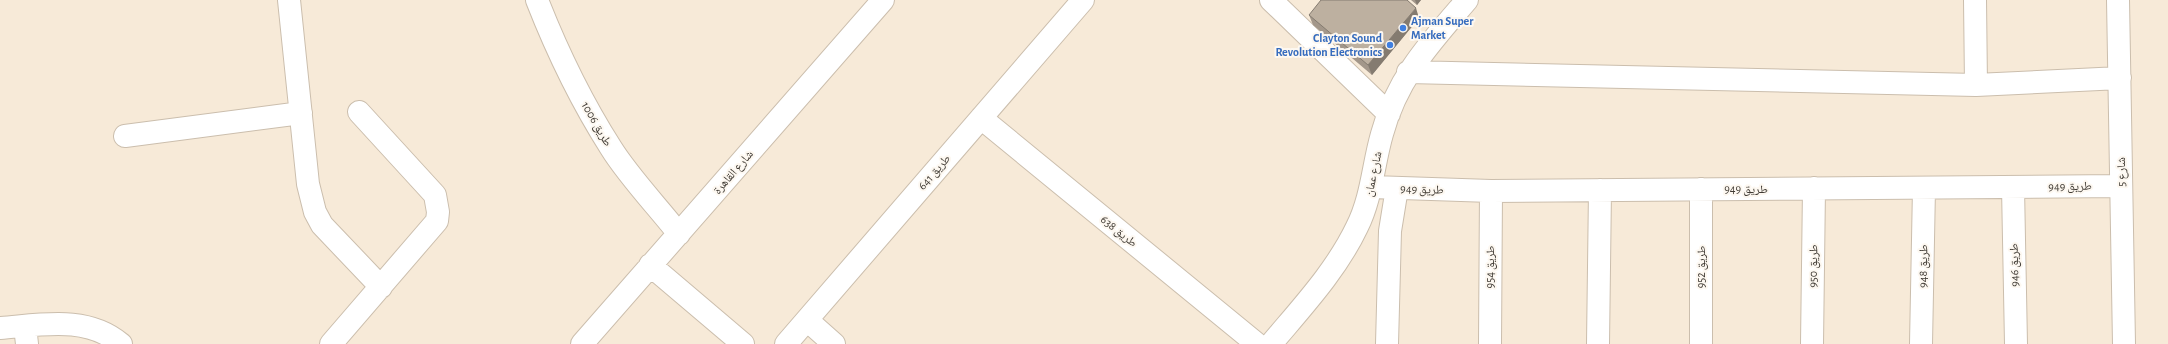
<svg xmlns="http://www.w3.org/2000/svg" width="2168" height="344" font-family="'Alegreya Sans','Noto Naskh Arabic',sans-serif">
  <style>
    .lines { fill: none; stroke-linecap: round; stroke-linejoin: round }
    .minor-casing { stroke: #cbbead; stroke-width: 24 }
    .minor { stroke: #fff; stroke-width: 22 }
    .wall { fill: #a3978a }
    .shaded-wall { fill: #847b70 }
    .building { fill: #bdb0a0; stroke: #847b70 }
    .shop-dot { fill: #3f7fe0; stroke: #fdf8f1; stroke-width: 1.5 }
    .labels { text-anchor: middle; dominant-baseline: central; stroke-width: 4; stroke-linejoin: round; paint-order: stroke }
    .shop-label { font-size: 12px; font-weight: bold; fill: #366cbe; stroke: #fdf8f1; text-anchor: start }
    .street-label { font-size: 12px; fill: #403b34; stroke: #fdf8f1 }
  </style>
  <rect width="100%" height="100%" fill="#f7ead8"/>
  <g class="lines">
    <defs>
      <path id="minor" d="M289,0L308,184L315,212L322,225L381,287
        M537,0C557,51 581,101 611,148C629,177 658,207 679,234
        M1271,0L1389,114
        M1975,0L1976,85
        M2118,0L2124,344
        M1408,72L1976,85L2120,78
        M981,118L1257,344
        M125,136L301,113
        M1372,187L1491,191L2121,186
        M2013,187L2016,344
        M1701,189V344
        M650,265L743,344
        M807,320L834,344
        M25,326L27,344
        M0,328C41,325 87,315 121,344
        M331,344L437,221L438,212L435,195L359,112
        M582,344L883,0
        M786,344L1083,0
        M1271,344C1302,307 1336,271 1357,227C1372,197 1373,165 1382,134C1397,78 1430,43 1467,0
        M1387,344L1390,231L1397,188
        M1490,344L1491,191
        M1598,344L1600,190
        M1812,344L1814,188
        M1921,344L1924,188"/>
    </defs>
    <use href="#minor" class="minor-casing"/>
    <use href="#minor" class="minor"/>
  </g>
  <path class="wall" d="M1411,0H1421L1417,5Z
    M1309,15L1419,18L1372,75L1313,25Z"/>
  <path class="shaded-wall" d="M1415,0H1421L1417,5Z
    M1416,8L1419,18L1372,75L1368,65Z"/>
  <path class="building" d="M1321,0H1407L1416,8L1368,65L1309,15Z"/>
  <g class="shop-dot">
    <circle cx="1403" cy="28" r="4"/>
    <circle cx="1390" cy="45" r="4"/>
  </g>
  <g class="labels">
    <g class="shop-label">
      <text x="1411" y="21">Ajman Super<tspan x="1411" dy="14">Market</tspan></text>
      <text x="1382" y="38" text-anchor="end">Clayton Sound<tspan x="1382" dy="14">Revolution Electronics</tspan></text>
    </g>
    <g class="street-label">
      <text transform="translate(597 124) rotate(60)">طريق 1006</text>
      <text transform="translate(733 172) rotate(-49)">شارع القاهرة</text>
      <text transform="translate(934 172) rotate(-49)">طريق 641</text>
      <text transform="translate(2121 172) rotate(-91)">شارع 5</text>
      <text transform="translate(1373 174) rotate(-78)">شارع عمان</text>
      <text transform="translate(2070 186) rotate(-1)">طريق 949</text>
      <text transform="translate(1422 189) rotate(2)">طريق 949</text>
      <text x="1746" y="189">طريق 949</text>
      <text transform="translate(1119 231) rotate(39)">طريق 638</text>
      <text transform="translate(2014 265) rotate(-91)">طريق 946</text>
      <text transform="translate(1813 266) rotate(-89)">طريق 950</text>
      <text transform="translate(1923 266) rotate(-89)">طريق 948</text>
      <text transform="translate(1490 267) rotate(-90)">طريق 954</text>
      <text transform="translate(1701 267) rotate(-90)">طريق 952</text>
    </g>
  </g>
</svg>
